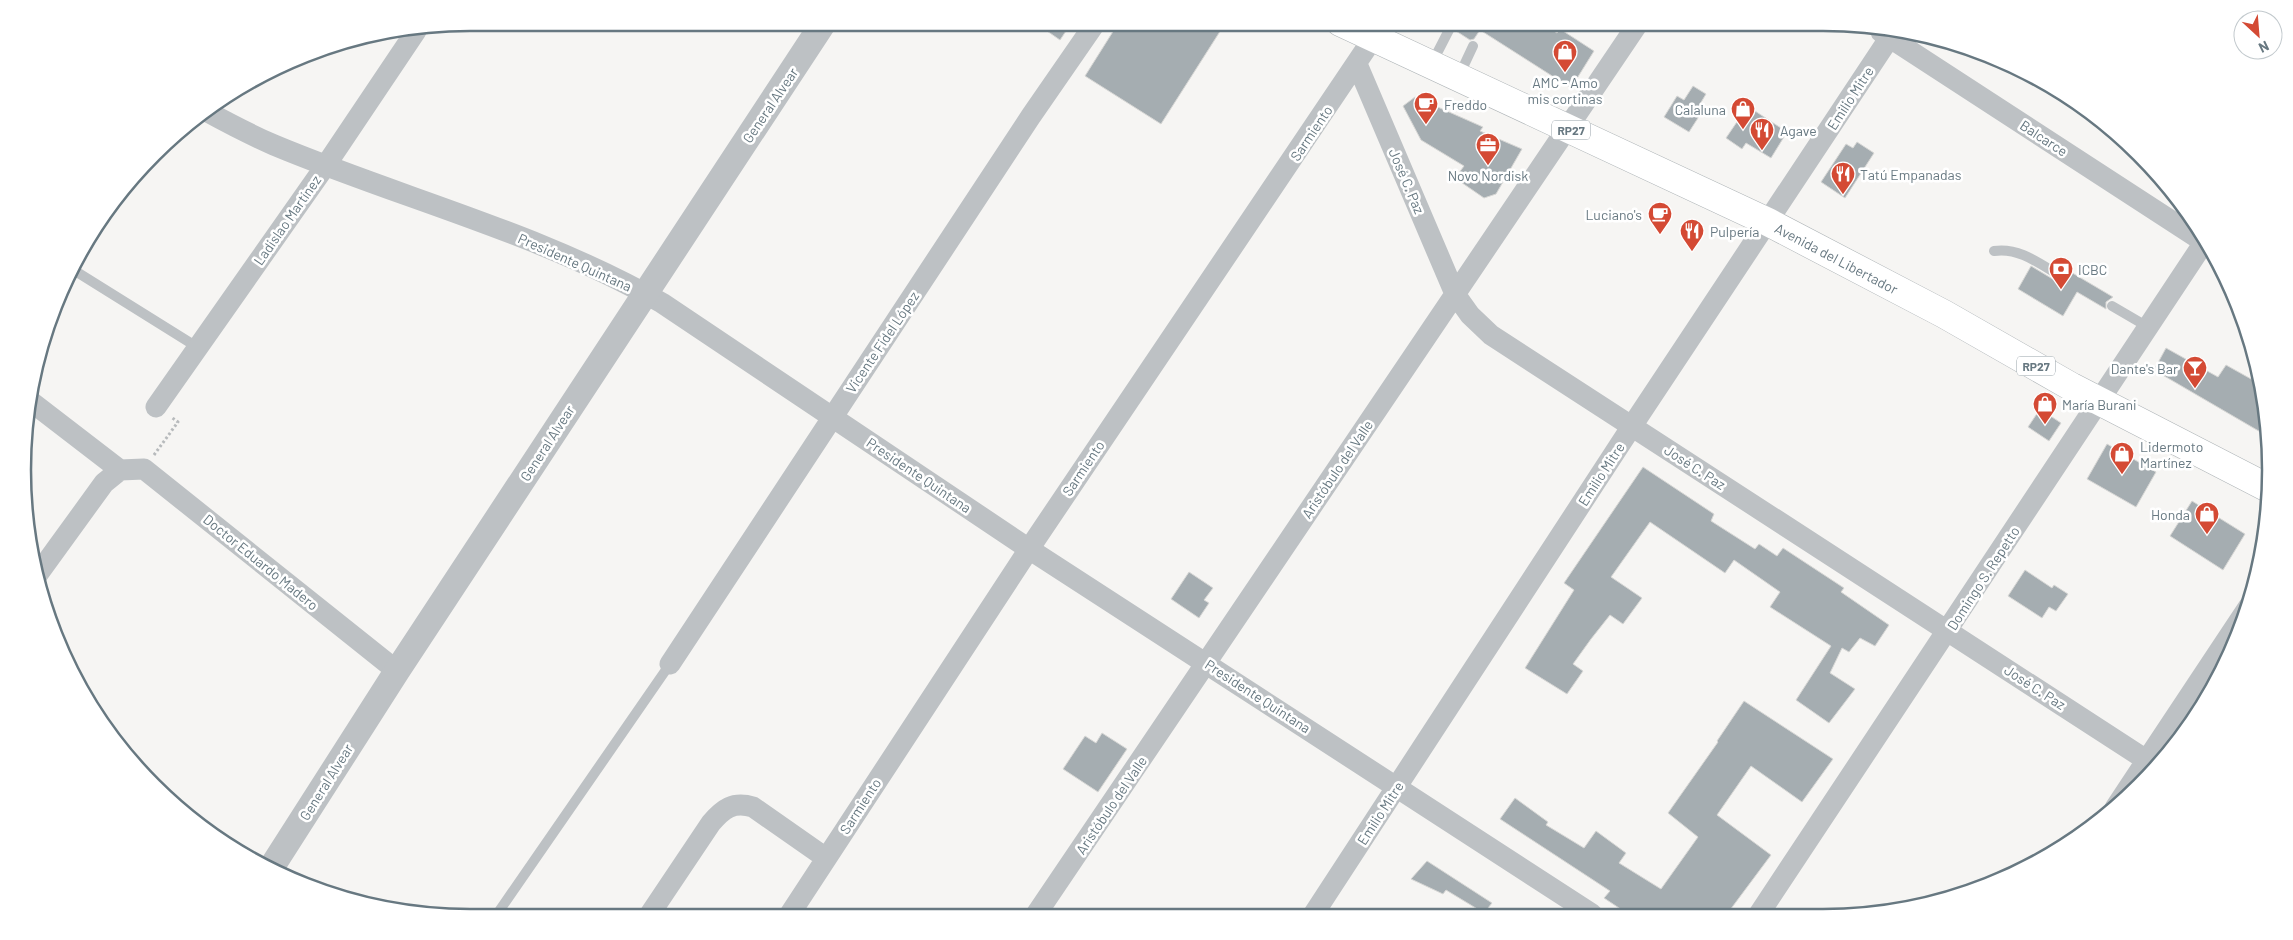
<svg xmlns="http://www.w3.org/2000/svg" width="2293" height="940" font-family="Barlow,sans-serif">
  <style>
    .building { fill: #a5adb1; stroke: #d7d7d5 }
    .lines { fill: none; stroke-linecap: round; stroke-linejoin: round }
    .primary-casing { stroke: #aeb4b7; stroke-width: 29 }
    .path { stroke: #b7babc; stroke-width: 3; stroke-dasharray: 2.5 2.5; stroke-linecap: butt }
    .service { stroke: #bdc1c4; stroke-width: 10 }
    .minor { stroke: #bdc1c4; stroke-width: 21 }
    .tertiary { stroke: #bdc1c4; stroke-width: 26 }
    .primary { stroke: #fff; stroke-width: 28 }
    .labels { text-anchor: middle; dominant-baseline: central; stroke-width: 5; stroke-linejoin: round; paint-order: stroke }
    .shield { fill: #fff; stroke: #95a0a7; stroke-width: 1 }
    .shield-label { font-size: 12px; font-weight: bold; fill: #677881 }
    .poi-label { font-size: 14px; fill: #677881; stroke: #fff; text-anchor: start }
    .street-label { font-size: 14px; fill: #677881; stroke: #fff }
    .rim { fill: none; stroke: #677881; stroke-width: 2.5 }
  </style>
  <rect width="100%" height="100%" fill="#f6f5f3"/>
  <path class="building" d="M1034,22H1072L1060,40Z
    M1119,22H1226L1161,124L1085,76Z
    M1454,22H1541L1557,33L1560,29L1594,51L1571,88L1480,30L1474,39L1470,40L1456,31Z
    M1693,86L1706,94L1700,104L1705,107L1689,132L1664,117L1677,96L1684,100Z
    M1415,97L1483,127L1480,131L1522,149L1496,194L1484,198L1455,178L1464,166L1421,140L1403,106Z
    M1755,111L1787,132L1771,158L1746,143L1742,149L1726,138L1743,113L1750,118Z
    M1857,142L1874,153L1845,198L1821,182L1846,144L1853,148Z
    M2031,266L2061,284L2068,280L2069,271L2113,297L2106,302V309L2077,292L2063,316L2018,289Z
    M2166,348L2218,377L2226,365L2260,384L2269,437L2154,370Z
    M2040,409L2061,423L2049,441L2028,427Z
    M2107,444L2156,472L2136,507L2087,479Z
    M1643,467L1714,514L1711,521L1755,549L1759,544L1777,556L1783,548L1844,588L1841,592L1889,625L1875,646L1860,638L1849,652L1842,648L1830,673L1855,689L1829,723L1796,700L1831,646L1770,607L1780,592L1734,560L1725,573L1650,522L1611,577L1642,598L1623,624L1610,615L1591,639L1573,664L1583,671L1567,694L1525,668L1574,590L1564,583Z
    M2192,501L2245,534L2223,570L2170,536Z
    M2025,570L2052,588L2054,585L2068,594L2056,611L2049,607L2042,618L2008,596Z
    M1189,572L1213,588L1204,600L1209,603L1199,618L1171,599Z
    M1744,701L1833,759L1802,802L1751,766L1717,815L1771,855L1727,914H1628L1604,898L1610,891L1500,819L1515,798L1548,822L1546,825L1584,848L1596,831L1626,853L1619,863L1661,889L1698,837L1668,813L1718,742L1717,741Z
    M1102,733L1127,749L1098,792L1063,769L1085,736L1096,743Z
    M1427,861L1492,903L1484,913L1446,890L1443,894L1411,879Z"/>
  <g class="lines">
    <defs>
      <g id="primary">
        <path id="s1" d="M1340,22L1768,222L1944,314L2072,387L2268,488"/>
      </g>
    </defs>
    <use href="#primary" class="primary-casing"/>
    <path class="path" d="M154,455L178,422L171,417"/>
    <path class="service" d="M1432,63L1450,28
      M1459,76L1473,46
      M1994,251C2019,247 2040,264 2062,277
      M72,269L197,347
      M2112,306L2148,327
      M495,917L670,664"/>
    <path class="minor" d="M1881,32L2207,244
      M1357,64L1455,294L1470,315L1491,335L2154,765
      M206,111C228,123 251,135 274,145C403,199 540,233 662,303L1029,549L1592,914
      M29,400L120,470
      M156,407L326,165L416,31
      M120,470L144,469L397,671
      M38,574L104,483L120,470
      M670,664L1031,116L1096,22
      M2115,808L2249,606
      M1759,914L2205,241
      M1313,915L1632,426L1892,34
      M1035,916L1639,22
      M648,917L711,823C723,809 733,801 753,807L826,858
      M788,917L1029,549L1384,22"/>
    <path class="tertiary" d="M273,865L397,671L824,22"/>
    <use href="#primary" class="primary"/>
  </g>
  <defs>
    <symbol id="shop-pin" viewBox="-11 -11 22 30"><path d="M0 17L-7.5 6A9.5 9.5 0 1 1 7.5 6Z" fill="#d44a34" stroke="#fff"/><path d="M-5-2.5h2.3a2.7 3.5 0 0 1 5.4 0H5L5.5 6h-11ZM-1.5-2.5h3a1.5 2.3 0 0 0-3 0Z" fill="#fff"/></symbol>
    <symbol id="cafe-pin" viewBox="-11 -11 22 30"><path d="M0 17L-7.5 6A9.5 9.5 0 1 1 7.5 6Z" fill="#d44a34" stroke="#fff"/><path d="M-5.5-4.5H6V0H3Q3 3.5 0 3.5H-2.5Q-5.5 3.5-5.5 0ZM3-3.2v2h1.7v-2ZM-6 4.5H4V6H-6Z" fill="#fff"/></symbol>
    <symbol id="restaurant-pin" viewBox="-11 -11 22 30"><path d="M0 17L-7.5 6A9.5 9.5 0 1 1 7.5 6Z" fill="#d44a34" stroke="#fff"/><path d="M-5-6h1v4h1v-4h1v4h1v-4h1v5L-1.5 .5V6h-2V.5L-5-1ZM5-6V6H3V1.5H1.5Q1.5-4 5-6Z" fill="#fff"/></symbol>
    <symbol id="office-pin" viewBox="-11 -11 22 30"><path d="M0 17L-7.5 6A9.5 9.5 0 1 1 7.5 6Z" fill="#d44a34" stroke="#fff"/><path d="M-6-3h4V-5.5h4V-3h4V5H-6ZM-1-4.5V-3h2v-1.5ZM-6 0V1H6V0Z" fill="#fff"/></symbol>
    <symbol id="bank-pin" viewBox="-11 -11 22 30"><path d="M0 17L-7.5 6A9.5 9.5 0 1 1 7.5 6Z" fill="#d44a34" stroke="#fff"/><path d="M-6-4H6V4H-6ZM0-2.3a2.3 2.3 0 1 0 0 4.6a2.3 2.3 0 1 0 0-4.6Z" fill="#fff"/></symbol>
    <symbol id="bar-pin" viewBox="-11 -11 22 30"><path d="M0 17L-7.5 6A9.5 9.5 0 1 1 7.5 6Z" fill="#d44a34" stroke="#fff"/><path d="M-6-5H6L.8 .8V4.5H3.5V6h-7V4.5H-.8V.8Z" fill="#fff"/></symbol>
  </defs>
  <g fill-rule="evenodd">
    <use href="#shop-pin" x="1551" y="38" width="28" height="38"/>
    <use href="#cafe-pin" x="1412" y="90" width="28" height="38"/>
    <use href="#shop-pin" x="1729" y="95" width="28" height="38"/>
    <use href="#restaurant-pin" x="1748" y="116" width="28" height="38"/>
    <use href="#office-pin" x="1474" y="131" width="28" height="38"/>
    <use href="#restaurant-pin" x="1829" y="160" width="28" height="38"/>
    <use href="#cafe-pin" x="1646" y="200" width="28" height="38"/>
    <use href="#restaurant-pin" x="1678" y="217" width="28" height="38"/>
    <use href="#bank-pin" x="2047" y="255" width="28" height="38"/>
    <use href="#bar-pin" x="2181" y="354" width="28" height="38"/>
    <use href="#shop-pin" x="2031" y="390" width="28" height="38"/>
    <use href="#shop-pin" x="2108" y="440" width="28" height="38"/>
    <use href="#shop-pin" x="2193" y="500" width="28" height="38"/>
  </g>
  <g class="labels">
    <g class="shield">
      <rect x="1552" y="120.5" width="38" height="19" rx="4"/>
      <rect x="2017" y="356.5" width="38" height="19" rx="4"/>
    </g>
    <g class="shield-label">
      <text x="1571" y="130">RP27</text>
      <text x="2036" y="366">RP27</text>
    </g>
    <g class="poi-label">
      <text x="1565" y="82" text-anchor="middle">AMC - Amo<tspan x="1565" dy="16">mis cortinas</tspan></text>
      <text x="1444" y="104">Freddo</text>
      <text x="1726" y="109" text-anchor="end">Calaluna</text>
      <text x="1780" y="130">Agave</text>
      <text x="1860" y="174">Tatú Empanadas</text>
      <text x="1488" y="175" text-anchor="middle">Novo Nordisk</text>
      <text x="1642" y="214" text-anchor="end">Luciano's</text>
      <text x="1710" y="231">Pulpería</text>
      <text x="2078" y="269">ICBC</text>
      <text x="2178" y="368" text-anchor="end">Dante's Bar</text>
      <text x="2062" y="404">María Burani</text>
      <text x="2140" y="446">Lidermoto<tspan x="2140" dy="16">Martínez</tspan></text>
      <text x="2190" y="514" text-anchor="end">Honda</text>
    </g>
    <g class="street-label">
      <text transform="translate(1850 98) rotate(-57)">Emilio Mitre</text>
      <text transform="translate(770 105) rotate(-56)">General Alvear</text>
      <text transform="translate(1311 133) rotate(-56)">Sarmiento</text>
      <text transform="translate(2044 138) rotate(33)">Balcarce</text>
      <text transform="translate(1407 181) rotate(67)">José C. Paz</text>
      <text transform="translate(287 220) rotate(-55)">Ladislao Martínez</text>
      <text stroke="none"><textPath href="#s1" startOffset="550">Avenida del Libertador</textPath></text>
      <text transform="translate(575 262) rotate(24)">Presidente Quintana</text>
      <text transform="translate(882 342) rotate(-56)">Vicente Fidel López</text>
      <text transform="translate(547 443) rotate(-57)">General Alvear</text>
      <text transform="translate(1695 467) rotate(33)">José C. Paz</text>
      <text transform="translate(1083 468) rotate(-56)">Sarmiento</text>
      <text transform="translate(1337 469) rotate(-56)">Aristóbulo del Valle</text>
      <text transform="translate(1601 474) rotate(-57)">Emilio Mitre</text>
      <text transform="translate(919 475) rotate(34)">Presidente Quintana</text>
      <text transform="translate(261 562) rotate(39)">Doctor Eduardo Madero</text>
      <text transform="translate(1983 578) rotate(-57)">Domingo S. Repetto</text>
      <text transform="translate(2035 687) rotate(33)">José C. Paz</text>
      <text transform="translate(1258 696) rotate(33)">Presidente Quintana</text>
      <text transform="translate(326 782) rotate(-58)">General Alvear</text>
      <text transform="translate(1111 805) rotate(-56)">Aristóbulo del Valle</text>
      <text transform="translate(860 806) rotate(-57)">Sarmiento</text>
      <text transform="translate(1380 813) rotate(-57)">Emilio Mitre</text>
    </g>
  </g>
  <path d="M0 0H2293V940H0ZM470 31H1823A439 439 0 0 1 2262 470V470A439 439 0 0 1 1823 909H470A439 439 0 0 1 31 470V470A439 439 0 0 1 470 31Z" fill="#fff" fill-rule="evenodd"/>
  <path class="rim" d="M470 31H1823A439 439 0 0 1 2262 470V470A439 439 0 0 1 1823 909H470A439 439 0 0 1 31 470V470A439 439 0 0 1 470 31Z"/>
  <g transform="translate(2258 35) rotate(154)"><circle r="24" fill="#ffffff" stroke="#c2c9cd"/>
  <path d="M0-4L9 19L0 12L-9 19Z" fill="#d44a34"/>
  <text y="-8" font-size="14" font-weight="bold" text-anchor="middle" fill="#677881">N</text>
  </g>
</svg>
